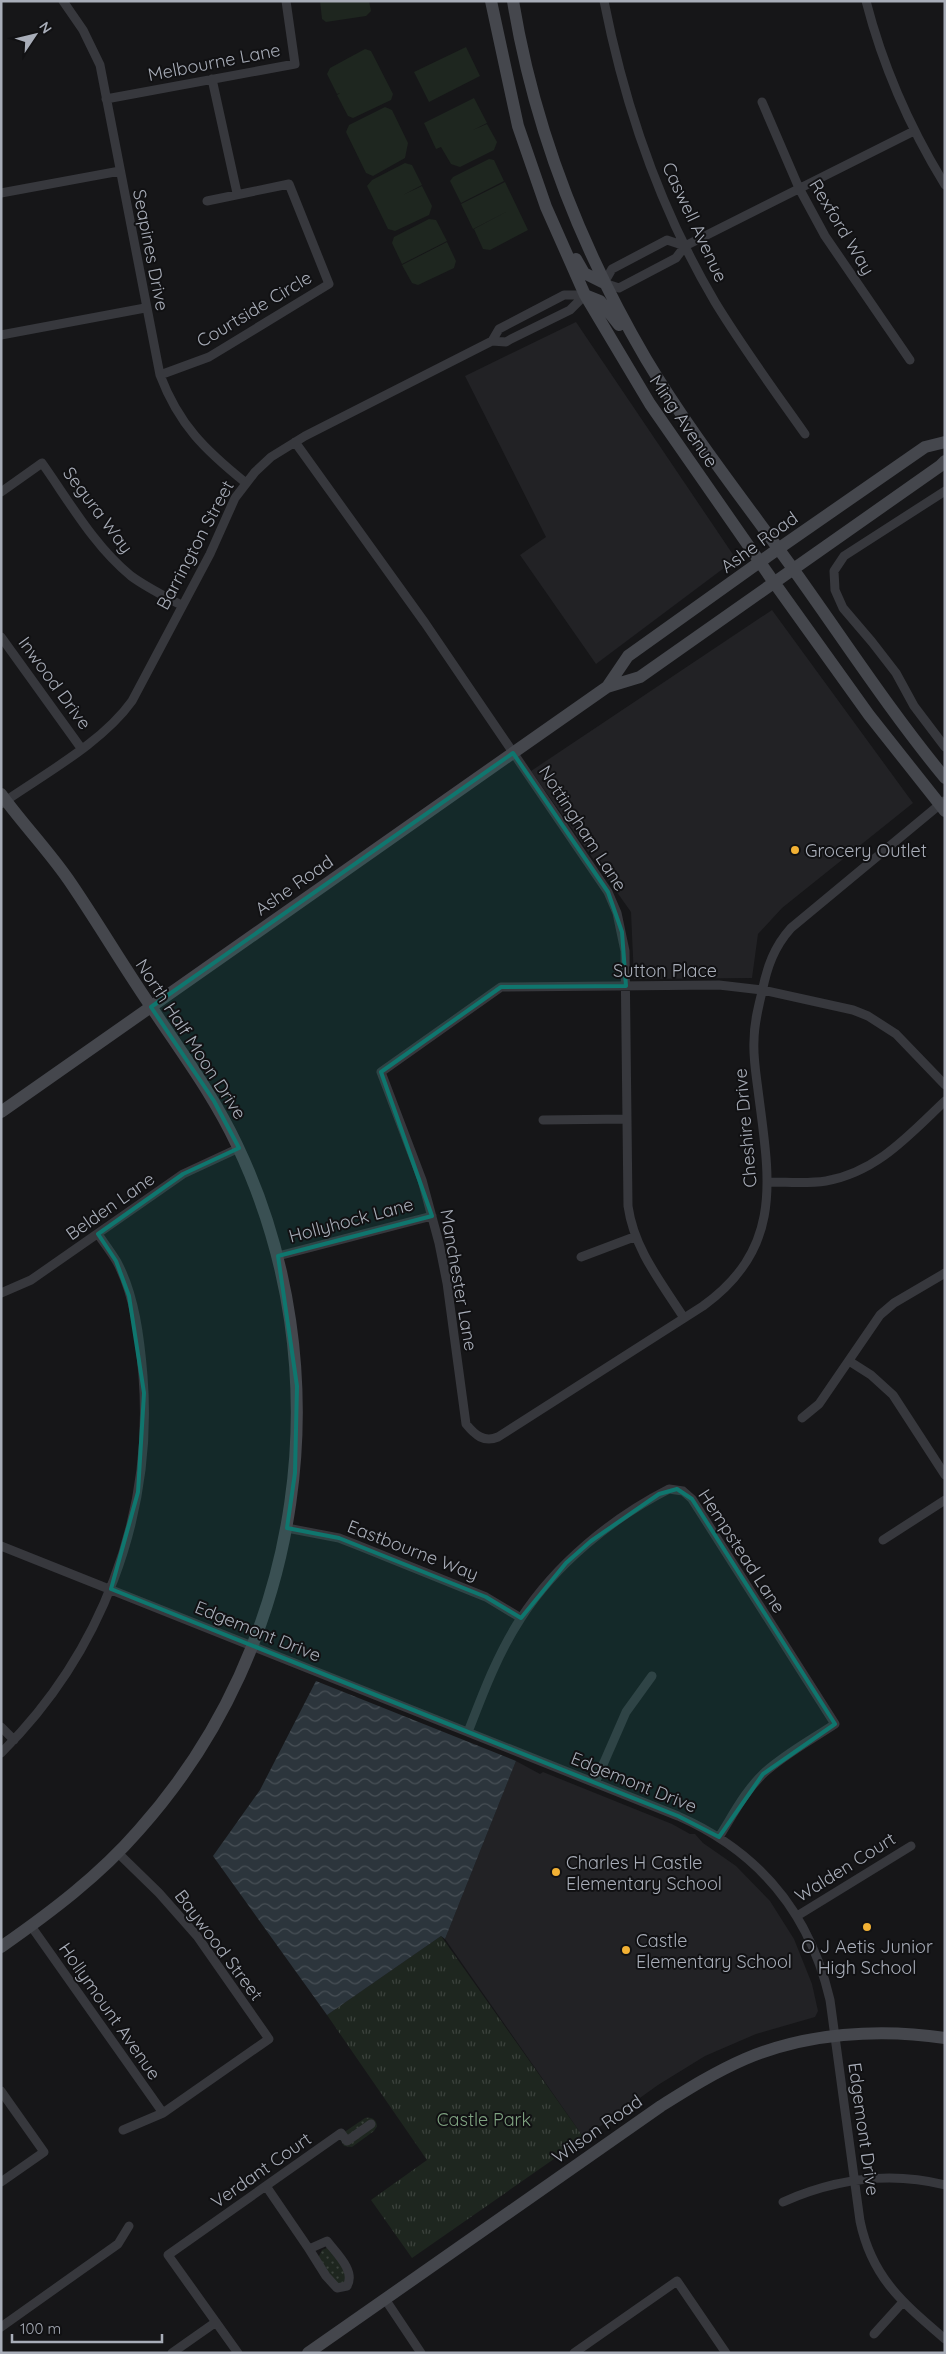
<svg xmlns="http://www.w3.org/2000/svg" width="946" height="2354" font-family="Quicksand,sans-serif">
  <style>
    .built { fill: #222225 }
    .grass { fill: url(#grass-dots) }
    .park { fill: url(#park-tufts) }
    .pitch { fill: #1e261f }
    .water { fill: url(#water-waves) }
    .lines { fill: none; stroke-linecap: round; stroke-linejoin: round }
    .street { stroke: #37383d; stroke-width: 9 }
    .secondary { stroke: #45474d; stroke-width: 12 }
    .marked { fill: #0f766e; fill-opacity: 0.2; stroke: #0f766e; stroke-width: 4; stroke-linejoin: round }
    .poi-dot { fill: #f2b134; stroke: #111113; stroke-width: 2 }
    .labels { text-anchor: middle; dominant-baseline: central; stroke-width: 4; stroke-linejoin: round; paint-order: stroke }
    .street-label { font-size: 18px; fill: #a8adb8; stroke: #111113 }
    .poi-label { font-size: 18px; fill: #a8adb8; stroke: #111113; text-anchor: start }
    .park-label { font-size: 18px; fill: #7fa381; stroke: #111113 }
  </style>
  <defs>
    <pattern id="grass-dots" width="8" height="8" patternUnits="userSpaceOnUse" patternTransform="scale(1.25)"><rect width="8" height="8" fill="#1e261f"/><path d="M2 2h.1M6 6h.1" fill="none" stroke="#3c433d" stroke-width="1.8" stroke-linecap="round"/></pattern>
    <pattern id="park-tufts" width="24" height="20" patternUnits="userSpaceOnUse" patternTransform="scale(1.25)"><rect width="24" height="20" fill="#1e261f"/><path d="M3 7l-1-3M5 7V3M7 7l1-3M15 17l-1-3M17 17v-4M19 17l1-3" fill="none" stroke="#3c433d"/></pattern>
    <pattern id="water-waves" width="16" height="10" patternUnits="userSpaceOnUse" patternTransform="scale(1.25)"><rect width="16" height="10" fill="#2c353c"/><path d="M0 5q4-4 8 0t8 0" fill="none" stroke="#485056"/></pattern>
  </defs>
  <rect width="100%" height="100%" fill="#161618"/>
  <path class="built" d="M576,322L736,559L596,664L520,555L546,537L465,376Z
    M772,610L913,803L782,908L758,934L752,978L634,979L631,912L531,771Z
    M516,1761L540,1774L543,1772L672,1824L690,1834H695L703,1843L736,1866L770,1901L794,1939L812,1984L818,2011L815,2017L756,2034L705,2056L658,2085L584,2138L445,1939Z"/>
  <path class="grass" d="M365,2118C372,2117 376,2119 377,2126L374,2131L352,2147L344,2146L340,2139L343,2133Z
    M327,2248L349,2274V2282L337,2285L318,2258L322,2250Z"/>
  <path class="park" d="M441,1936L584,2138L412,2258L371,2200L427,2160L327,2015Z"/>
  <path class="pitch" d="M320,1H369L371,11L366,16L326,22L322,19Z
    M466,47L480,76L429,102L414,72Z
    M365,49L371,51L393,94L391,100L353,118L348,116L337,95L340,93L337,94L327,74L330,68Z
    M474,98L487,123L473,130L487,124L497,142L494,150L460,167L451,164L441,147L436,149L424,123Z
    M385,107L392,110L408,143L405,158L373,176L366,173L346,132L349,125Z
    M489,159L494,160L504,181L461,203L450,181L453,177Z
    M405,163L412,165L422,185L403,195L422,186L432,206L429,215L395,231L388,229L367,186L372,180Z
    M505,182L528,230L490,250L483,249L474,229L508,211L473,229L461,204Z
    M429,219L436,220L447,241L402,264L392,243L394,237Z
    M447,242L456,261L454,268L418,285L412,283L402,265Z"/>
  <path class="water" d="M316,1681L516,1761L445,1939L441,1936L327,2015L213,1856L260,1790Z"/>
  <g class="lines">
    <path class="street" d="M63,1L83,30L100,65L160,375C179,425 205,450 246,483
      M604,1C625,107 660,209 715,302C743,348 774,390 805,434
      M866,1C883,67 910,128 945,185
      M212,79L237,193
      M106,99L295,64L286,1
      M762,102L799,188L825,236L910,360
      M1,193L120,171
      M685,246L667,240L612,269L604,283L619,288L676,258L685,246L914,131
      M1,335L145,308
      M492,341L499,329L564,295H585
      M160,375L209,357L329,284L289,184L207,201
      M295,442L425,623L608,892L617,913L625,951L628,1206C634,1249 661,1282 684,1318
      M945,491L844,556L834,571L835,590L843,608L872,642L896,673L914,706L945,747
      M1,492L42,463C69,501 94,546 131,576C146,587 164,596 181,605
      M1,637L81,748
      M944,801L791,928C774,947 767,967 762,992C758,1008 754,1024 754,1041C753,1057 756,1074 758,1090C769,1177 785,1247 703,1306L498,1437C484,1443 475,1435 466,1424L447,1283L439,1243L422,1180L381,1072L501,987L719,985L762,990L853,1010L868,1016L896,1034L945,1085
      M1,804C44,774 102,743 132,701L210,554L235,498L255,472L271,457L305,436L492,341L506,342L511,339L570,310L585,295
      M543,1120L627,1119
      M769,1182C788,1182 807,1184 826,1181C877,1172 909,1135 945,1101
      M278,1256L432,1216
      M581,1257L634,1237
      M1,1293L31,1280L183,1174L239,1148
      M849,1361L871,1375L893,1395L945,1475
      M802,1418L819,1404L880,1315L894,1303L945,1273
      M287,1528L339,1538L357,1545L486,1597L521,1618
      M883,1540L945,1500
      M1,1546L678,1816C760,1852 810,1914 830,2000L860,2221C872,2278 903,2303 945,2339
      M1,1727L14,1740
      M468,1732C483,1693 498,1653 521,1618C556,1564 612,1518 669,1489L683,1491L692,1499L835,1724C811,1740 785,1754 764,1773C745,1791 733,1815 719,1837
      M1,1753C101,1654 154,1516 143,1376C140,1339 135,1296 117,1262C111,1252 104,1243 98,1234
      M595,1783L626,1712L652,1676
      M118,1853L159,1893L197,1936L269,2039L163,2113L123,2130
      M797,1916L911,1846
      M31,1926L163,2113
      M1,2091L44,2152L1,2182
      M266,2186L309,2249L327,2241C336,2253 356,2271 347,2286L337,2288L326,2276L309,2249
      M783,2202C835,2179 889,2171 945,2185
      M385,2299L421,2353
      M1,2327L118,2244L129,2226
      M874,2334L903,2302
      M172,2353L216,2322
      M238,2353L168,2255L341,2133L347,2141L371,2124
      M574,2353L677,2281L726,2353"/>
    <path class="secondary" d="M491,1L518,126L546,207L585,295L650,404L773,581L869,715L945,811
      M513,1C534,128 581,248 646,359C689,431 742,498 791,566C842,637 889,710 945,778
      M576,259L584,273L604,283
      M585,295L600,301L619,325
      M945,442L925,447L778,549L628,656L607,687L640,677L940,466L945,461
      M1,794C22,823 47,849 68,879C97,921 123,966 152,1008C182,1053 214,1096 237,1145C344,1370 305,1644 139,1830C99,1876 51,1912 1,1947
      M1,1112L607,687
      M308,2353L661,2106C688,2089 715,2072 745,2059C806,2033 879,2028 945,2038"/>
  </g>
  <path class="marked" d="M513,753L608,892L622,932L626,986L501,987L381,1072L432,1216L278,1256L297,1386L295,1473L287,1528L339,1538L486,1597L521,1618L566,1563L591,1541L659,1494L677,1489L692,1499L835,1724L763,1774L719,1837L678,1816L111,1589L138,1492L144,1393L129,1296L116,1261L98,1234L183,1174L239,1148L214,1101L151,1007Z"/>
  <g class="poi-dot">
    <circle cx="795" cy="850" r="5"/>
    <circle cx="556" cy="1872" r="5"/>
    <circle cx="867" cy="1927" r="5"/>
    <circle cx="626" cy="1950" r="5"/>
  </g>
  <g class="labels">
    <g class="street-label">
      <text transform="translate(214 62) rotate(-11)">Melbourne Lane</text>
      <text transform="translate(695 222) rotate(65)">Caswell Avenue</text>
      <text transform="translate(842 227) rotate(59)">Rexford Way</text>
      <text transform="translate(151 250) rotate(79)">Seapines Drive</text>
      <text transform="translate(254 309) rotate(-31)">Courtside Circle</text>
      <text transform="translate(684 421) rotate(56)">Ming Avenue</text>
      <text transform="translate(98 510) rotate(53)">Segura Way</text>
      <text transform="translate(759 542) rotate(-36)">Ashe Road</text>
      <text transform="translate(195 545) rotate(-62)">Barrington Street</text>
      <text transform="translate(55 683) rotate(54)">Inwood Drive</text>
      <text transform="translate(583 828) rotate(57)">Nottingham Lane</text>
      <text transform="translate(294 885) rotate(-35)">Ashe Road</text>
      <text x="665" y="970">Sutton Place</text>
      <text transform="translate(191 1039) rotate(57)">North Half Moon Drive</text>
      <text transform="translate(745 1128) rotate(-95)">Cheshire Drive</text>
      <text transform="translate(110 1206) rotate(-35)">Belden Lane</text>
      <text transform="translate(351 1220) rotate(-15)">Hollyhock Lane</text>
      <text transform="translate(459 1280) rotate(80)">Manchester Lane</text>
      <text transform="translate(413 1550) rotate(21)">Eastbourne Way</text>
      <text transform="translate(742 1551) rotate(57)">Hempstead Lane</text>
      <text transform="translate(258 1631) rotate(22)">Edgemont Drive</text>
      <text transform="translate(634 1782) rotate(22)">Edgemont Drive</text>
      <text transform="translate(845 1867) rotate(-32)">Walden Court</text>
      <text transform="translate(219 1945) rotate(53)">Baywood Street</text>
      <text transform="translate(110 2011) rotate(55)">Hollymount Avenue</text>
      <text transform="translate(597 2129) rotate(-35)">Wilson Road</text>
      <text transform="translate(864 2129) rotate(82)">Edgemont Drive</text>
      <text transform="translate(261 2170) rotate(-35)">Verdant Court</text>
    </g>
    <g class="poi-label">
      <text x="805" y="850">Grocery Outlet</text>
      <text x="566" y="1862">Charles H Castle<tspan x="566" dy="21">Elementary School</tspan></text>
      <text x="636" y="1940">Castle<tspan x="636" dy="21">Elementary School</tspan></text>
      <text x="867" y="1946" text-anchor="middle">O J Aetis Junior<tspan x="867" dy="21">High School</tspan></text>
    </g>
    <g class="park-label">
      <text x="484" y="2119">Castle Park</text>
    </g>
  </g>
  <rect width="946" height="2354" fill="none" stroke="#a8adb8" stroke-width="5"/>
  <g transform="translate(35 35) rotate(55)" stroke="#111113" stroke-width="4" paint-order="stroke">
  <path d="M0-4L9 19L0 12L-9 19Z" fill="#a8adb8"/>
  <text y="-8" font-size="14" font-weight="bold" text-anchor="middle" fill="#a8adb8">N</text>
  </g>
  <path d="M12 2334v8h150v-8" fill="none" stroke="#a8adb8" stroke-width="2.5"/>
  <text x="20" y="2334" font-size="15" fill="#a8adb8" stroke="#111113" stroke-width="4" paint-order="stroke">100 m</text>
</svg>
